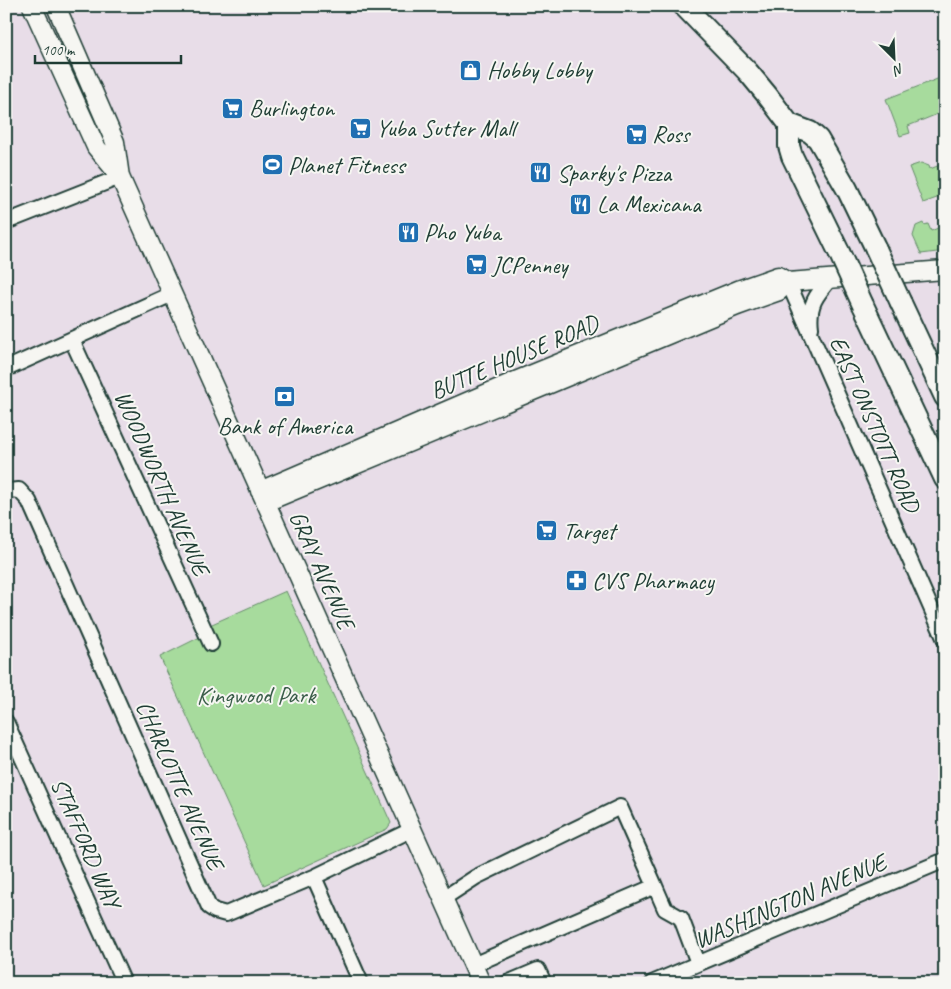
<svg xmlns="http://www.w3.org/2000/svg" width="951" height="989" font-family="Caveat,sans-serif">
  <style>
    .green { fill: #a7db9d; stroke: #638c68 }
    .lines { fill: none; stroke-linecap: round; stroke-linejoin: round }
    .minor-casing { stroke: #1f3d34; stroke-width: 18 }
    .major-casing { stroke: #1f3d34; stroke-width: 21 }
    .highway-casing { stroke: #1f3d34; stroke-width: 24 }
    .minor { stroke: #f6f6f2; stroke-width: 14 }
    .major { stroke: #f6f6f2; stroke-width: 18 }
    .highway { stroke: #f6f6f2; stroke-width: 20 }
    .highway-bridge-casing { stroke: #1f3d34; stroke-width: 24; stroke-linecap: butt }
    .highway-bridge { stroke: #f6f6f2; stroke-width: 20 }
    .labels { text-anchor: middle; dominant-baseline: central; stroke-width: 4; stroke-linejoin: round; paint-order: stroke }
    .poi-label { font-size: 24px; fill: #1f3d34; stroke: #f6f6f2; text-anchor: start }
    .street-label { font-size: 24px; fill: #1f3d34; stroke: #f6f6f2 }
    .park-label { font-size: 24px; fill: #3a5d49; stroke: #f6f6f2 }
  </style>
  <rect width="100%" height="100%" fill="#e8dde8"/>
  <filter id="ink" filterUnits="userSpaceOnUse"><feTurbulence type="fractalNoise" baseFrequency=".02" numOctaves="2"/><feDisplacementMap in="SourceGraphic" scale="10" xChannelSelector="R" yChannelSelector="G"/><feConvolveMatrix kernelMatrix="1 2 1 2 8 2 1 2 1" color-interpolation-filters="sRGB"/></filter>
  <g filter="url(#ink)">
    <path class="green" d="M945,76V111L908,126L910,133L900,136L886,99Z
      M921,163L929,166L930,169L945,163V195L923,203L909,167Z
      M923,223L924,225L928,224L931,231L945,225V251L921,254L913,236L916,226Z
      M286,591L391,823L387,829L264,885L160,657L198,638L212,624Z"/>
    <g class="lines">
      <defs>
        <path id="minor" d="M6,222L120,177
          M788,282L945,640
          M811,328C808,305 816,295 831,278
          M72,340L211,644
          M6,369L172,294
          M6,491L19,490L29,501L209,907L215,911L226,914L314,877L413,829
          M6,722L124,983
          M314,877L361,983
          M655,886L665,909L681,918L698,963
          M444,898L476,877L620,807L655,886L473,965
          M507,983L538,970L544,983
          M652,983L945,860"/>
        <path id="major" d="M32,6L96,147L120,176
          M56,6L115,142L120,177L481,983
          M260,491L518,380L738,290L778,276L788,282
          M266,502L737,306L779,291L788,282L945,270"/>
        <path id="highway" d="M684,6L748,72L767,95L789,124L810,132L818,139L847,189L876,249
          M789,124V146L792,156L839,252
          M901,303L945,397
          M863,305L945,479"/>
      </defs>
      <use href="#minor" class="minor-casing"/>
      <use href="#major" class="major-casing"/>
      <use href="#highway" class="highway-casing"/>
      <use href="#minor" class="minor"/>
      <use href="#major" class="major"/>
      <use href="#highway" class="highway"/>
      <defs>
        <path id="highway-bridge" d="M876,249L901,303
          M839,252L863,305"/>
      </defs>
      <use href="#highway-bridge" class="highway-bridge-casing"/>
      <use href="#highway-bridge" class="highway-bridge"/>
    </g>
  </g>
  <defs>
    <symbol id="shop-square" viewBox="-11 -11 22 22"><rect x="-9" y="-9" width="18" height="18" rx="4" fill="#1f6fb2" stroke="#f6f6f2"/><path d="M-5-2.5h2.3a2.7 3.5 0 0 1 5.4 0H5L5.5 6h-11ZM-1.5-2.5h3a1.5 2.3 0 0 0-3 0Z" fill="#fff"/></symbol>
    <symbol id="supermarket-square" viewBox="-11 -11 22 22"><rect x="-9" y="-9" width="18" height="18" rx="4" fill="#1f6fb2" stroke="#f6f6f2"/><path d="M-6-5.5h2.5l.6 2H6L4.5 2H-2.5L-4.4-4H-6ZM-1.5 3.2a1.3 1.3 0 1 0 .1 0ZM3 3.2a1.3 1.3 0 1 0 .1 0Z" fill="#fff"/></symbol>
    <symbol id="stadium-square" viewBox="-11 -11 22 22"><rect x="-9" y="-9" width="18" height="18" rx="4" fill="#1f6fb2" stroke="#f6f6f2"/><path d="M0-5a6.5 5 0 1 0 0 10a6.5 5 0 1 0 0-10ZM-3.5-1.8h7v3.6h-7Z" fill="#fff"/></symbol>
    <symbol id="restaurant-square" viewBox="-11 -11 22 22"><rect x="-9" y="-9" width="18" height="18" rx="4" fill="#1f6fb2" stroke="#f6f6f2"/><path d="M-5-6h1v4h1v-4h1v4h1v-4h1v5L-1.5 .5V6h-2V.5L-5-1ZM5-6V6H3V1.5H1.5Q1.5-4 5-6Z" fill="#fff"/></symbol>
    <symbol id="bank-square" viewBox="-11 -11 22 22"><rect x="-9" y="-9" width="18" height="18" rx="4" fill="#1f6fb2" stroke="#f6f6f2"/><path d="M-6-4H6V4H-6ZM0-2.3a2.3 2.3 0 1 0 0 4.6a2.3 2.3 0 1 0 0-4.6Z" fill="#fff"/></symbol>
    <symbol id="pharmacy-square" viewBox="-11 -11 22 22"><rect x="-9" y="-9" width="18" height="18" rx="4" fill="#1f6fb2" stroke="#f6f6f2"/><path d="M-2-6h4v4h4v4h-4v4h-4v-4h-4v-4h4Z" fill="#fff"/></symbol>
  </defs>
  <g fill-rule="evenodd">
    <use href="#shop-square" x="458" y="58" width="25" height="25"/>
    <use href="#supermarket-square" x="220" y="96" width="25" height="25"/>
    <use href="#supermarket-square" x="348" y="116" width="25" height="25"/>
    <use href="#supermarket-square" x="624" y="122" width="25" height="25"/>
    <use href="#stadium-square" x="260" y="152" width="25" height="25"/>
    <use href="#restaurant-square" x="528" y="160" width="25" height="25"/>
    <use href="#restaurant-square" x="568" y="192" width="25" height="25"/>
    <use href="#restaurant-square" x="396" y="220" width="25" height="25"/>
    <use href="#supermarket-square" x="464" y="252" width="25" height="25"/>
    <use href="#bank-square" x="272" y="384" width="25" height="25"/>
    <use href="#supermarket-square" x="534" y="518" width="25" height="25"/>
    <use href="#pharmacy-square" x="564" y="568" width="25" height="25"/>
  </g>
  <g class="labels">
    <g class="poi-label">
      <text x="487" y="70">Hobby Lobby</text>
      <text x="249" y="108">Burlington</text>
      <text x="376" y="128">Yuba Sutter Mall</text>
      <text x="652" y="134">Ross</text>
      <text x="288" y="165">Planet Fitness</text>
      <text x="557" y="173">Sparky's Pizza</text>
      <text x="597" y="204">La Mexicana</text>
      <text x="424" y="232">Pho Yuba</text>
      <text x="492" y="265">JCPenney</text>
      <text x="285" y="426" text-anchor="middle">Bank of America</text>
      <text x="563" y="531">Target</text>
      <text x="592" y="581">CVS Pharmacy</text>
    </g>
    <g class="street-label">
      <text transform="translate(514 357) rotate(-23)">BUTTE HOUSE ROAD</text>
      <text transform="translate(875 424) rotate(66)">EAST ONSTOTT ROAD</text>
      <text transform="translate(162 483) rotate(66)">WOODWORTH AVENUE</text>
      <text transform="translate(322 570) rotate(66)">GRAY AVENUE</text>
      <text transform="translate(180 785) rotate(66)">CHARLOTTE AVENUE</text>
      <text transform="translate(86 843) rotate(66)">STAFFORD WAY</text>
      <text transform="translate(790 901) rotate(-23)">WASHINGTON AVENUE</text>
    </g>
    <g class="park-label">
      <text x="256" y="695">Kingwood Park</text>
    </g>
  </g>
  <rect width="951" height="989" fill="none" stroke="#f6f6f2" stroke-width="25"/>
  <rect x="12" y="12" width="926" height="964" fill="none" stroke="#1f3d34" stroke-width="2" filter="url(#ink)"/>
  <g transform="translate(894 58) rotate(156)" stroke="#f6f6f2" stroke-width="4" paint-order="stroke">
  <path d="M0-4L9 19L0 12L-9 19Z" fill="#1f3d34"/>
  <text y="-8" font-size="14" font-weight="bold" text-anchor="middle" fill="#1f3d34">N</text>
  </g>
  <path d="M35 55v8h146v-8" fill="none" stroke="#1f3d34" stroke-width="2.5"/>
  <text x="42" y="55" font-size="15" fill="#1f3d34" stroke="#f6f6f2" stroke-width="4" paint-order="stroke">100 m</text>
</svg>
